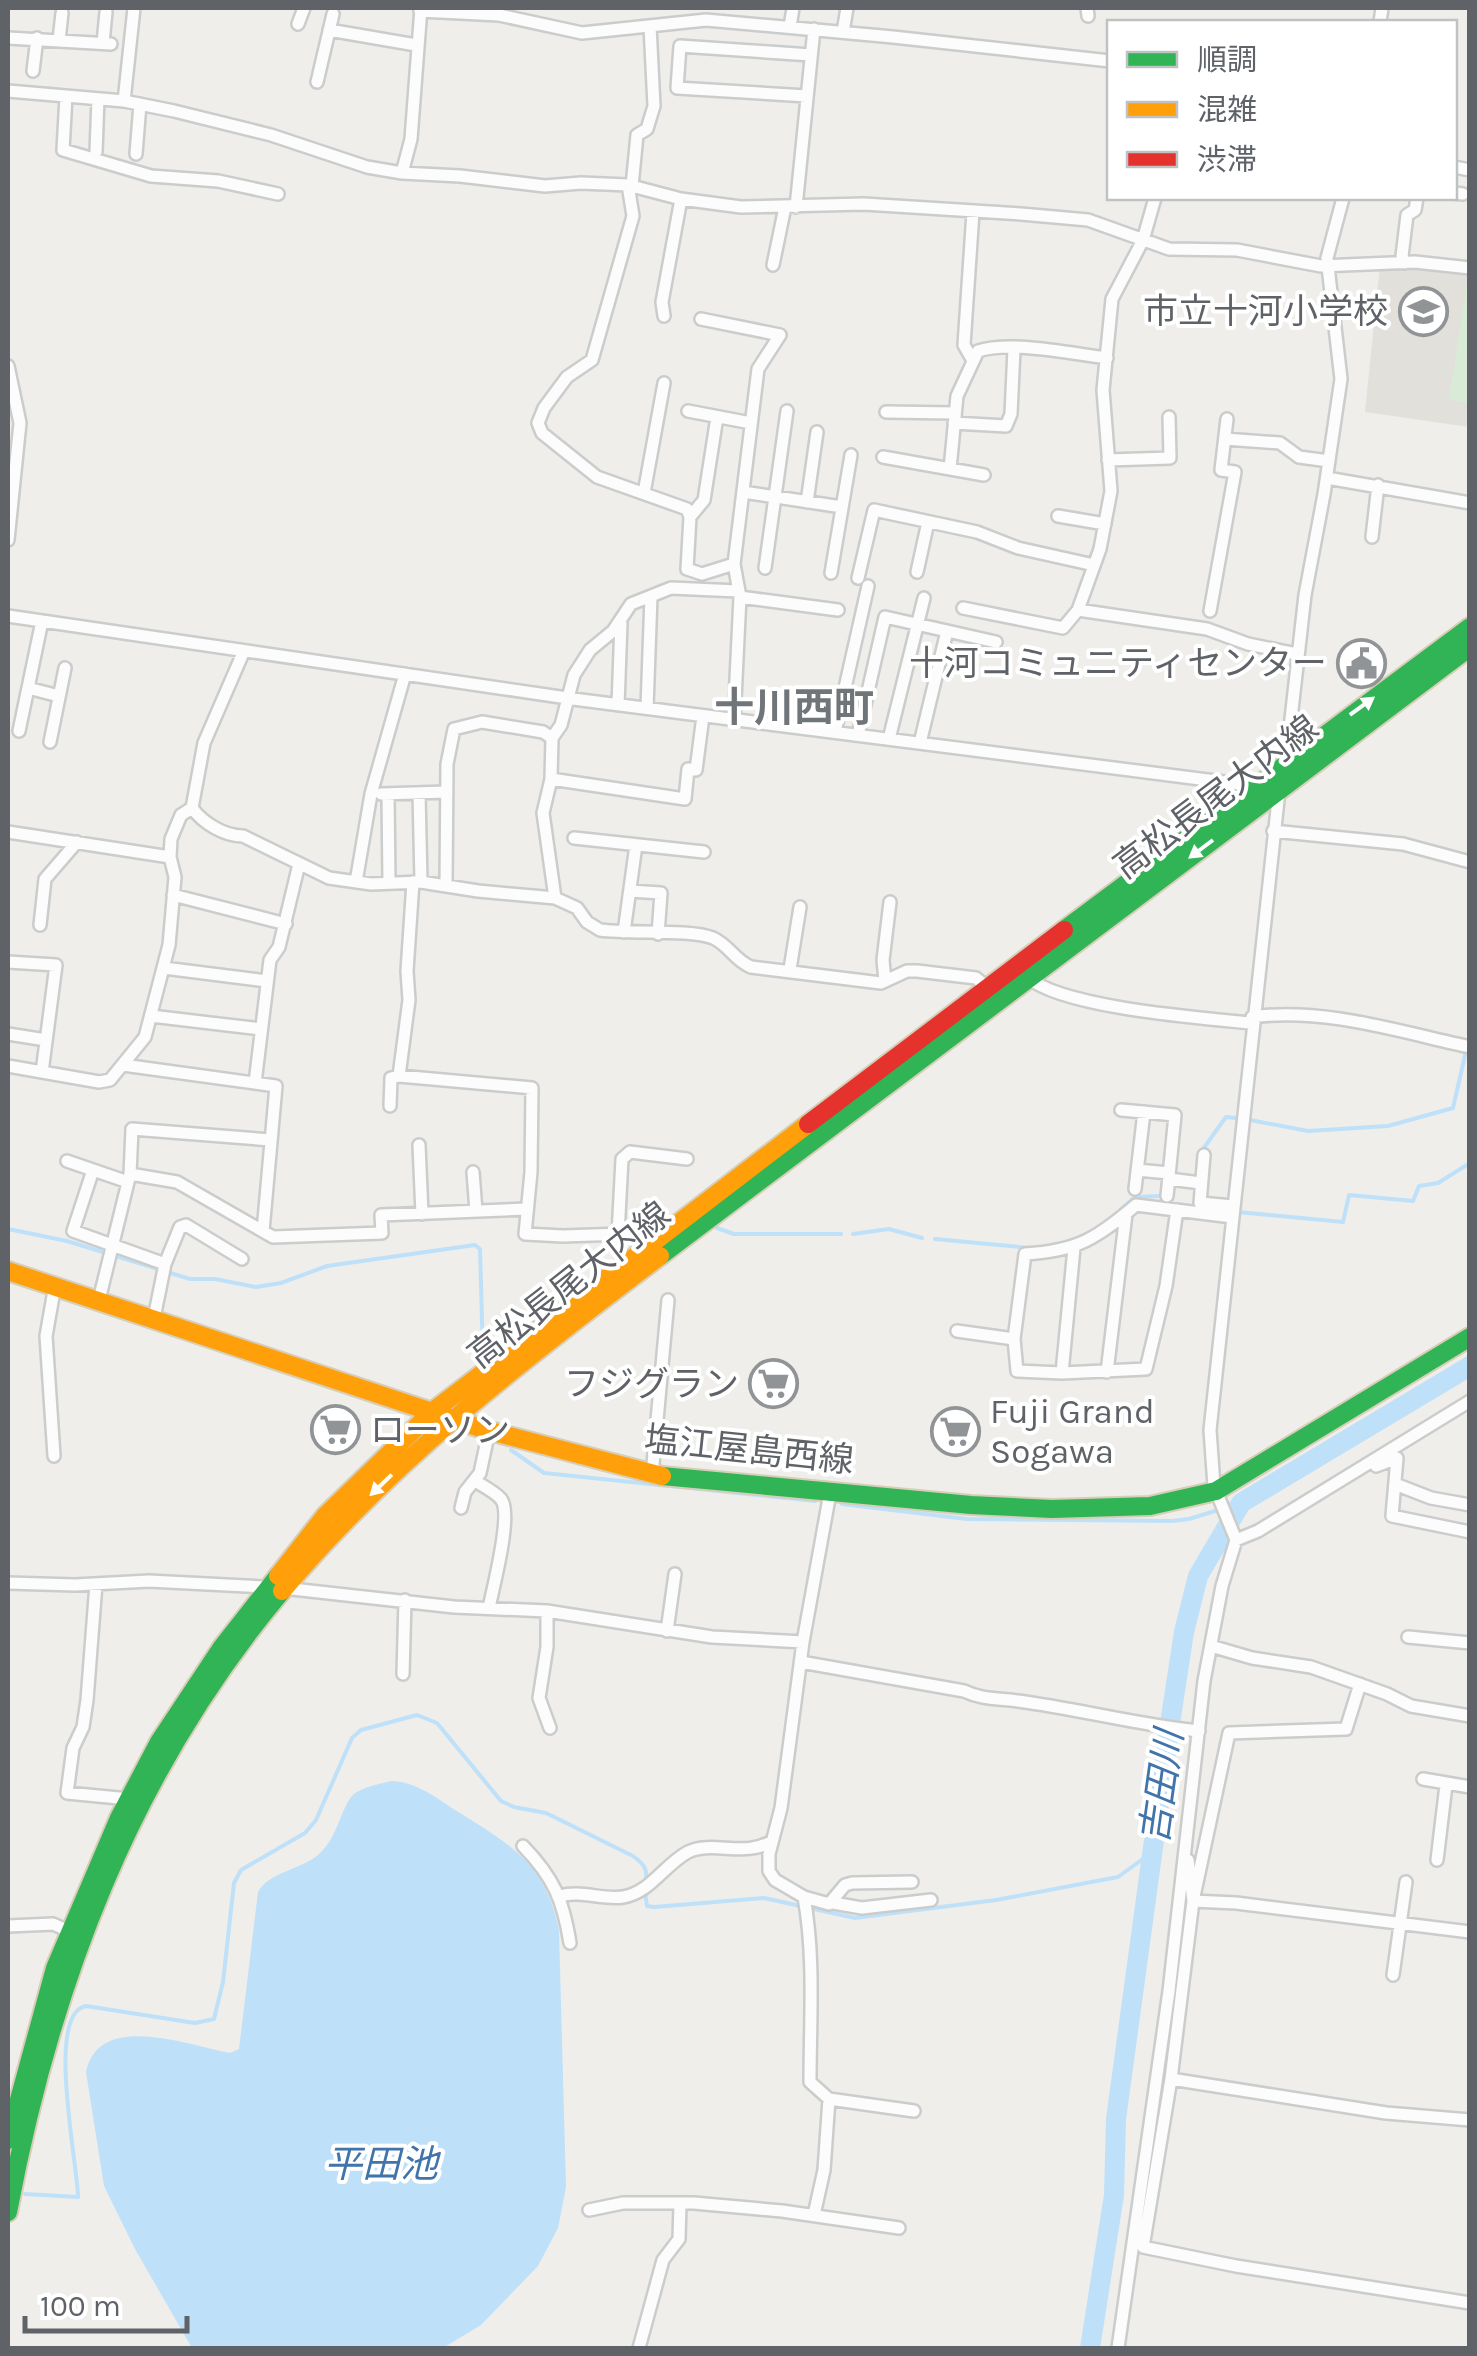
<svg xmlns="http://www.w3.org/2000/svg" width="1477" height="2356" font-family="Karla,'Noto Sans JP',sans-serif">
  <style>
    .education { fill: #e2e0da }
    .green { fill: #d8ebd6 }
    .water { fill: #bfe0f9 }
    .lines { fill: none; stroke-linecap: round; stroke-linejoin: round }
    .stream { stroke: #bfe0f9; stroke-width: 4 }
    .river { stroke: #bfe0f9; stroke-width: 20 }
    .street-casing { stroke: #cbcccc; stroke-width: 16 }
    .fast-casing { stroke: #d7ceb8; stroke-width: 22 }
    .slow-casing { stroke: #d7ceb8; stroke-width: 22 }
    .jam-casing { stroke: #d7ceb8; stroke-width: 22 }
    .street { stroke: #fdfcfc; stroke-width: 11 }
    .fast { stroke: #30b455; stroke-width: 18 }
    .slow { stroke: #ff9f0a; stroke-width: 18 }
    .jam { stroke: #e5322d; stroke-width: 18 }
    .oneway { fill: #fff }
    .labels { text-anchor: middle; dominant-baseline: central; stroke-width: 8; stroke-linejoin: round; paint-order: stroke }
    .poi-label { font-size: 35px; fill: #5f6368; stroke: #fff; text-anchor: end }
    .street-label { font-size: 35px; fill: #5f6368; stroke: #fff }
    .water-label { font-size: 38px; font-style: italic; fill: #4174aa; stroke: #fff }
    .quarter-label { font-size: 40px; font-weight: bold; fill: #70757a; stroke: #fff }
  </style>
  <rect width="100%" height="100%" fill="#efeeea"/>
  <path class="education" d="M1380,266H1413L1469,272V427L1365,412Z"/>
  <path class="green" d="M1468,275H1470L1469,403L1449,400Z"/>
  <path class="water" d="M391,1781C416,1782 434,1796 455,1810C509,1844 547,1863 559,1931L566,2187L558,2228L538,2266L481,2325L443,2348H192L135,2249L104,2186L86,2072C99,2011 186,2045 230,2053L239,2049L258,1892C269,1872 300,1870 318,1855C339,1837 341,1805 354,1794C363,1787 380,1784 391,1781Z"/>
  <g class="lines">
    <path class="stream" d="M1250,1120L1308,1131L1388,1126L1453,1108L1466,1051
      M1203,1149L1226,1117L1236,1118
      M1237,1212L1343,1222L1349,1195L1413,1201L1419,1186L1438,1183L1470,1163
      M1108,1221L1135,1197L1158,1196
      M717,1228L734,1234H841
      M8,1229L67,1241L190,1279H215L256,1287L281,1283L327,1266L475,1245L480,1249L483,1355
      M853,1234L889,1229L922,1238
      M935,1239L1030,1248
      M511,1450L544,1473L815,1501
      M842,1504L967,1519L1172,1521L1189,1519L1241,1503
      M645,1893L647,1906L654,1907L764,1898L855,1918L996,1900L1118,1877L1154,1851
      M25,2194L78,2197C78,2165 45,2013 86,2006L195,2023L214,2019L223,1982L234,1883L241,1870L305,1833L316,1820L352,1738L361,1730L417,1715L437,1723L501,1801L514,1807L546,1813L633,1856C644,1864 648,1869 646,1883"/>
    <path class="river" d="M1090,2348L1114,2195L1116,2119L1169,1730L1184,1632L1198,1576L1241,1503L1470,1366"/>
    <defs>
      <path id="street" d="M1087,8L1088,16
        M420,11L499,15L582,33L706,20L893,37L1110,61
        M1380,22L1382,8
        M298,24L304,8
        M790,27L793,8
        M329,30L416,45
        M843,32L847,8
        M8,38L111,44
        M59,40L62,13
        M103,43L106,12
        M33,71L37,38
        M317,82L333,14
        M8,91L124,101L174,111L271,135L367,167L402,173L460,176L545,186L581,183L628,185L681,199L741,207L864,204L1021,214L1088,220L1169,249L1237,250L1321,266L1415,262L1470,268
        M66,96L63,150L151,176L218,181L278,194
        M807,96L677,88L680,46L811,55
        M124,101L134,8
        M96,152L98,99
        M136,154L140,104
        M1454,167L1470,170
        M402,173L411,139L421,8
        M628,185L633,216L592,360L567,377L544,408L538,423L542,433L597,477L687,509L690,517L687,569L702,574L734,564
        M632,186L637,135L647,129L654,106L650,26
        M1454,193L1463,194
        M796,207L814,29
        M1405,263L1402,256L1407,215L1415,210L1417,198
        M773,265L785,207
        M664,316L662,302L681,199
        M701,319L780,335L758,369L734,564L740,597L734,720
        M972,359L964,345L973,212
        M8,366L20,423L8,540
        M688,411L751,423
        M886,412L955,413
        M954,423L1006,426L1011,414L1014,349
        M1225,439L1280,443L1299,457L1329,461
        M883,457L984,475
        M1108,460L1170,458L1169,417
        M950,469L957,396L978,351C1010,340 1073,354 1107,358
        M1327,478L1470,503
        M743,492L842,507
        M644,493L664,383
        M807,502L817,432
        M1058,516L1105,524
        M690,517L704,500L717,417
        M1372,537L1378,485
        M765,568L787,411
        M917,572L928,522
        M831,573L851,455
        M858,578L874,510L977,532L1018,548L1094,565
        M740,597L838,610
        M963,608L1063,628L1078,610L1207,629L1248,644L1297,654
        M1078,610L1100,549L1111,491L1103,390L1112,299L1143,240L1155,198
        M1210,611L1235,472L1221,470L1227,419
        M8,616L581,700L1255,786
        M243,653L204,743L192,808C203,823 224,836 243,836L329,878L371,884L421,882L478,891L555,898L577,908L587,922L600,930C630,934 690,929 713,938C729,945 735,961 751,967L881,983L907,971H917L976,978L989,989
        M28,688L59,696
        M618,705L621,623
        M647,708L651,596
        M19,731L42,621
        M835,732L868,586
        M858,735L885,617L996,642
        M889,739L924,598
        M50,742L65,668
        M920,743L947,631
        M1286,763L1305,595L1324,494L1341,379L1327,258L1343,198
        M551,779L685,799L688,769L696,770L703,716
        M419,793L421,882
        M381,794L447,792
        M388,794L389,883
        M1273,831L1403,844L1470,862
        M8,832L170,857
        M574,838L704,852
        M356,882L371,794L405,674
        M446,886L447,764L454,729L482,722L543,732L552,738
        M630,891L661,893L658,934
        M173,895L286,924
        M555,898L543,813L551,779L552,738L561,725L574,675L590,650L613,631L631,604L671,588L738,591
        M40,925L45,879L77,842
        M624,932L636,845
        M8,962L56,965L42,1072
        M164,968L267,981
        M790,969L800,907
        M1027,977C1063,1008 1201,1018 1251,1023
        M885,981L883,960L890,902
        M151,1016L261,1029
        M1252,1017C1324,1007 1400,1032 1470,1047
        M8,1034L46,1040
        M123,1065L276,1086L263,1231
        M8,1066L99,1082L110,1080L145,1037L169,945L175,877L170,857L171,839L181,815L192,808
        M399,1076L409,1000L407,971L413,882
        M255,1083L270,960L279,947L299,864
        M390,1106L391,1078L399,1076L532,1088L531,1172L525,1234L563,1236L651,1233L656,1240
        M1121,1110L1175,1115L1167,1196
        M419,1145L422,1214
        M1204,1155L1200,1203L1233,1206
        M67,1161L128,1182
        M93,1170L73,1231L165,1264L180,1227L186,1225L242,1259
        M1137,1170L1169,1173
        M473,1172L476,1211
        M130,1174L177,1182L273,1237L382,1233L381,1215L526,1209
        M1169,1179L1201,1183
        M1135,1189L1144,1112
        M1177,1210L1166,1286L1146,1369L1062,1373L1017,1371L1014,1339L1025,1254C1078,1251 1097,1238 1136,1205L1232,1217
        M618,1234L622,1159L630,1152L687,1159
        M99,1300L130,1174L132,1129L271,1140
        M154,1318L165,1264
        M957,1331L1014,1339
        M1107,1372L1126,1214
        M1062,1373L1074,1248
        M54,1456L46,1336L55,1285
        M1376,1466L1397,1458L1392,1516L1470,1532
        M652,1475L668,1300
        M475,1481C483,1486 495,1492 501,1499C513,1514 493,1587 489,1608
        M1395,1484L1431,1498L1470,1505
        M830,1493L803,1642L781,1808L769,1854V1871L775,1880L804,1897C815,1958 810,2020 810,2082L829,2099L914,2111
        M461,1508L465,1492L480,1473L489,1431
        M1236,1540L1258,1531L1470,1401
        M8,1583L75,1585L149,1581L283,1588L454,1607L547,1611L712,1637L803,1642
        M96,1584L87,1700L83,1727L73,1748L67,1793L129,1799
        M547,1611V1647L539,1698L550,1728
        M667,1631L675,1574
        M1408,1637L1470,1643
        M1211,1646L1252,1658L1311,1667L1387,1694L1411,1706L1470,1716
        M801,1662L964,1691C983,1700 998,1698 1018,1701C1079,1709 1138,1725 1199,1731
        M403,1674L405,1600
        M1360,1684L1346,1729L1229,1733L1193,1901L1171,2079L1143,2247L1236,2266L1470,2303
        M1423,1779L1470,1787
        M523,1846C554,1878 563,1900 570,1943
        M1188,1860L1193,1901L1236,1903L1470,1932
        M1437,1860L1446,1785
        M560,1896C580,1890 603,1900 623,1897C650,1893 665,1864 688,1852C712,1840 746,1858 772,1841
        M804,1897L829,1904L845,1885L852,1883L912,1882
        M833,1903L862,1908L931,1900
        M8,1926L53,1924L69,1931
        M1393,1975L1406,1882
        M1171,2079L1386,2113L1470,2120
        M589,2210L623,2203H694L782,2211L899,2228
        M814,2215L824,2170L829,2099
        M639,2348L663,2260L679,2239L680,2204
        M1118,2348L1169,1991L1204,1681L1222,1586L1236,1540L1214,1486L1210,1430L1279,791"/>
      <path id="fast" d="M1064,930L1470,627
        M660,1256L1470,647
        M662,1476L971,1505L1052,1509L1150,1506L1216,1491L1470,1337
        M8,2140L55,1968L119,1818L159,1742L222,1647L278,1576
        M8,2212C51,1984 130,1772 282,1591"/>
      <path id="slow" d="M8,1271L486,1430L662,1476
        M278,1576L325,1516L432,1412L808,1124
        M282,1591C391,1461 525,1358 660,1256"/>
      <path id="jam" d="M808,1124L1064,930"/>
    </defs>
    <use href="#street" class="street-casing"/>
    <use href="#fast" class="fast-casing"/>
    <use href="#slow" class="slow-casing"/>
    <use href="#jam" class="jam-casing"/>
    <use href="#street" class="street"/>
    <use href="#fast" class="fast"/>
    <use href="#slow" class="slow"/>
    <use href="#jam" class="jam"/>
  </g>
  <defs><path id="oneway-solid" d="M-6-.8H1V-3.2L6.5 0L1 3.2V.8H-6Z" transform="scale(2.5)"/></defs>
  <g class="oneway">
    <use href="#oneway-solid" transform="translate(1362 706) rotate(-36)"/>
    <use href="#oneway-solid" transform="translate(1201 849) rotate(143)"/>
    <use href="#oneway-solid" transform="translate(381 1485) rotate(136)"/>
  </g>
  <defs>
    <symbol id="school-ring" viewBox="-11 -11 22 22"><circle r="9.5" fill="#fff" stroke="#919496" stroke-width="1.5"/><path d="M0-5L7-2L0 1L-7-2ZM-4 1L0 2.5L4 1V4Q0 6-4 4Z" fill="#919496"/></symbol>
    <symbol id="civic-ring" viewBox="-11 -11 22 22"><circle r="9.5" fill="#fff" stroke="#919496" stroke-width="1.5"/><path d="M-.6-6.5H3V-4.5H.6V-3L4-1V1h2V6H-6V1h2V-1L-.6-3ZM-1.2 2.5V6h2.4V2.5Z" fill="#919496"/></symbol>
    <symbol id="supermarket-ring" viewBox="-11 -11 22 22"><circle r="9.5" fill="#fff" stroke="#919496" stroke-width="1.5"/><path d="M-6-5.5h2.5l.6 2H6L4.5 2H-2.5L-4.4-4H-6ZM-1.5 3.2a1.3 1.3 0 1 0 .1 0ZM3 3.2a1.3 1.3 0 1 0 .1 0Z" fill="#919496"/></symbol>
  </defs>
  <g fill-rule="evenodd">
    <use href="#school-ring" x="1396" y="284" width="55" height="55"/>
    <use href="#civic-ring" x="1334" y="636" width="55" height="55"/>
    <use href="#supermarket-ring" x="746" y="1356" width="55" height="55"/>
    <use href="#supermarket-ring" x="308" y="1402" width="55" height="55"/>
    <use href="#supermarket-ring" x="928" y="1404" width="55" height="55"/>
  </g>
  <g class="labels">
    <g class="poi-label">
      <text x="1388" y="311">市立十河小学校</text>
      <text x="1327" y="663">十河コミュニティセンター</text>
      <text x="739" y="1384">フジグラン</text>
      <text x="990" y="1411" text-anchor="start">Fuji Grand<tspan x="990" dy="40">Sogawa</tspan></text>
      <text x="370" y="1430" text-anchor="start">ローソン</text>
    </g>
    <g class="street-label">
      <text transform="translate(1216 797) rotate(-37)">高松長尾大内線</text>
      <text transform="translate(569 1285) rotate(-38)">高松長尾大内線</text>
      <text transform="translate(749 1450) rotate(6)">塩江屋島西線</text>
    </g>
    <g class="water-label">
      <text transform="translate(1162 1787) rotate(-82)">吉田川</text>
      <text x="381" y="2164">平田池</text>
    </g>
    <g class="quarter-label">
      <text x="794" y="707">十川西町</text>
    </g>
  </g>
  <rect width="1477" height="2356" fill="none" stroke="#5f6368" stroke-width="20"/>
  <rect x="1107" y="20" width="350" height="180" fill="#ffffff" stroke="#bfc1c3" stroke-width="2.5"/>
  <rect x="1127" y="52" width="50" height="15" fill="#30b455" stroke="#bfc1c3" stroke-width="2.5"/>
  <text x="1197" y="70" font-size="30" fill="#5f6368">順調</text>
  <rect x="1127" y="102" width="50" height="15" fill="#ff9f0a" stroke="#bfc1c3" stroke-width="2.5"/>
  <text x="1197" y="120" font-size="30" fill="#5f6368">混雑</text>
  <rect x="1127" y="152" width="50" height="15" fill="#e5322d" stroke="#bfc1c3" stroke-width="2.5"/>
  <text x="1197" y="170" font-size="30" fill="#5f6368">渋滞</text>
  <path d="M25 2316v15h162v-15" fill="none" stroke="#5f6368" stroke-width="5"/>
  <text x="40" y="2316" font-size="30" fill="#5f6368" stroke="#ffffff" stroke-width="8" paint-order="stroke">100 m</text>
</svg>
